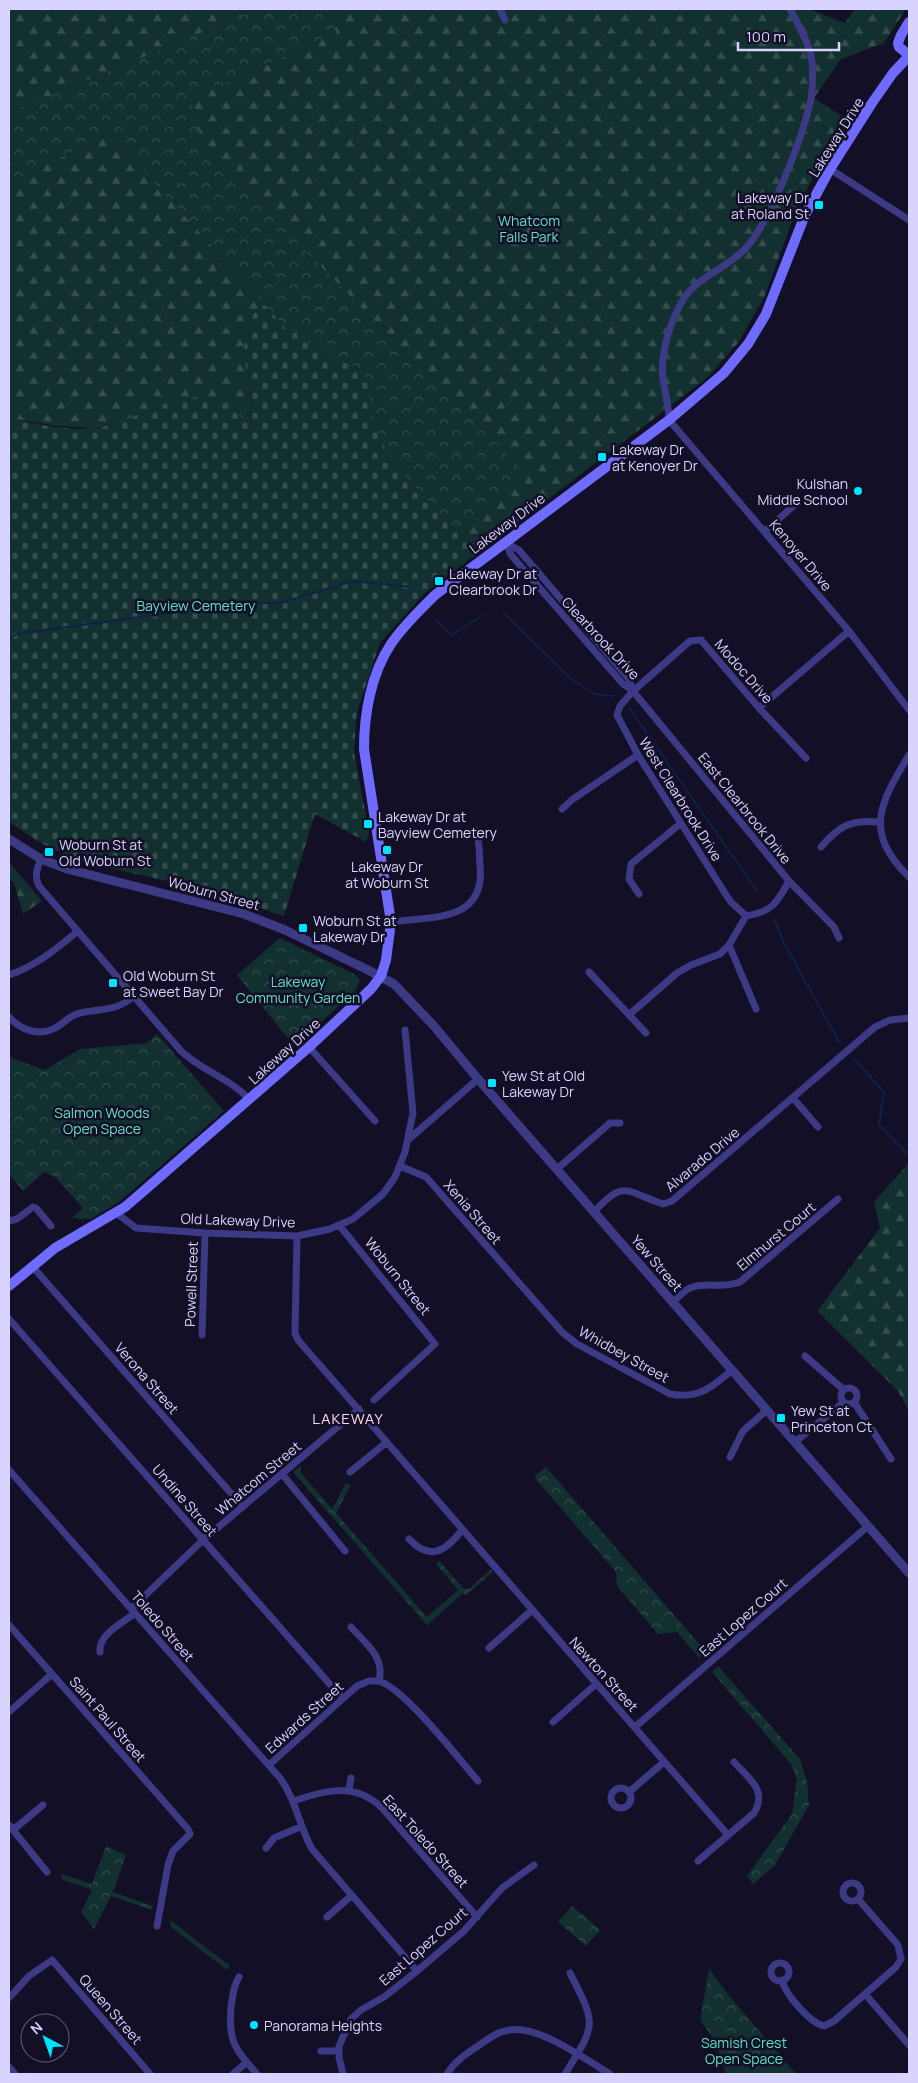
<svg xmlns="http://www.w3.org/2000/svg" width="918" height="2083" font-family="Manrope,sans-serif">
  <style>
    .forest { fill: url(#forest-firs) }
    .cemetery { fill: url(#cemetery-stones) }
    .park { fill: url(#park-crowns) }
    .garden { fill: #12302f }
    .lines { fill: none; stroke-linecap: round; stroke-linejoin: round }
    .stream { stroke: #0c2248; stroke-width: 2 }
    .minor { stroke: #3d3a85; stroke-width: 7 }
    .tertiary { stroke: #3d3a85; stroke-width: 9 }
    .secondary { stroke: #6f6bff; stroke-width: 10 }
    .poi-dot { fill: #00e5ff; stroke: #130f26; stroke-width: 2 }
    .labels { text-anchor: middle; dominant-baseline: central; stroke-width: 5; stroke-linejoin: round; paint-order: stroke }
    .street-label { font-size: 14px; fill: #d9d4ff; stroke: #130f26 }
    .poi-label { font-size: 14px; fill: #d9d4ff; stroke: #130f26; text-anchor: start }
    .park-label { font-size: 14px; fill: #5fe0c0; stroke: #130f26 }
    .neighbourhood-label { font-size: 15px; letter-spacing: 1px; fill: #ffd6f0; stroke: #130f26 }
  </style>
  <defs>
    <pattern id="forest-firs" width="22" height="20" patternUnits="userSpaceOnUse" patternTransform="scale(1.25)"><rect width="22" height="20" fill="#12302f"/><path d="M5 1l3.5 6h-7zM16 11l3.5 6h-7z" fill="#344d4e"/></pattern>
    <pattern id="cemetery-stones" width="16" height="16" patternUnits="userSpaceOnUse" patternTransform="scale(1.25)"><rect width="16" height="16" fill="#12302f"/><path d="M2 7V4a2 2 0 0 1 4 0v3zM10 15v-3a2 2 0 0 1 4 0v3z" fill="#344d4e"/></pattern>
    <pattern id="park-crowns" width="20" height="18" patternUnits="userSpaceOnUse" patternTransform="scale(1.25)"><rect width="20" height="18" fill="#12302f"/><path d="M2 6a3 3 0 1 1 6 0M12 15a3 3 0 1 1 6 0" fill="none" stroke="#344d4e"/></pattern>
  </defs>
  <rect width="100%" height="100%" fill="#130f26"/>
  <path class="forest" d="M9,9H809L845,23L855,9H906L884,43L841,59L814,98L847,120L821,162L797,208L764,298L738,343L707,378L479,552L442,515L243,350L250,386L251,426L226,405L135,416L119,423L94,428L58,426L9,418Z
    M9,862L42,901L23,914L14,883L9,878Z
    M908,1164H909V1411L898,1391L817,1311L880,1228L874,1202Z"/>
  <path class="cemetery" d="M265,305L285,328L299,330C314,351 341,362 365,370L378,434L442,515L479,552L424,594L380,643L357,712L354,752L369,832L366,842L315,814L284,916L202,889L79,861L39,842L9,822V418C36,424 68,431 96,428C140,422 182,380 227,406C236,411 243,419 251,426L250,386L243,353L249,322L259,306Z"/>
  <path class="park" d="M258,9H327L337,33L191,100L203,147L529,477L458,531C436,510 388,461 378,434C371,414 369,391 365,370C348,364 331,359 317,349C302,339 306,331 286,328L111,135L9,182V113Z
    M280,938L356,975L360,981L354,993L294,1046L237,975Z
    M157,1034L224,1111L119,1202L91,1219L72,1218L83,1208L55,1177L44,1172L23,1191L9,1174V1057L45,1070L80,1049L147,1043Z
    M301,1465V1473L332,1509L346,1483L351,1485L336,1513L427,1617L458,1590L436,1564L439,1561L463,1588L469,1589L491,1569L493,1572L466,1595L462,1594L427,1625L293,1472Z
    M546,1467L706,1652L699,1658L677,1632L658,1634L617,1586L616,1572L534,1477Z
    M718,1666L800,1759L807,1782L809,1805L775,1865L753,1884L747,1876L792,1814L797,1779L791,1764L712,1672Z
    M106,1846L126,1855L113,1892L153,1906L152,1910L111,1896L94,1929L81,1912L92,1890L61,1879L62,1874L92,1884Z
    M572,1906L600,1930L586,1946L558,1922Z
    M170,1920L230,1966L227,1970L171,1927Z
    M709,1969L730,1997L796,2074H726L715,2041L700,2020Z"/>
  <path class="garden" d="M573,1914L591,1930L584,1938L566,1923Z"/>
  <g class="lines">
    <path class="stream" d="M201,603H281L353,581L412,587
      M504,613L570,678L594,694L613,696
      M435,619L452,635L483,615
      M9,640L16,634L177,612
      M630,709L757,891
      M774,919L784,943L839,1042
      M855,1060L884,1092L879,1125L909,1156"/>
    <path class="minor" d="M500,9L505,20
      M790,9C799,26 809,43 812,61C813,74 813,87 811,99C803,136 771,222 745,249C725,270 693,278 680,305C669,326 660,355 663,379C665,393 669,406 669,420L849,631L909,710
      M830,169L909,220
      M765,531L799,501
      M506,543L511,555L623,684L633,691L789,881L834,927L839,938
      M506,543L519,550L629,679L633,691
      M759,708L849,631
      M909,755C880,803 863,832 909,877
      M562,809L573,799L638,755
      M821,847C839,826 851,819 879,822
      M41,859C37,868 34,877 39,886L181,1051C202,1071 231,1079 250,1100
      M639,894L629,879L631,864L680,824
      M746,916L730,901L638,755L617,715L620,706L633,691L690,641L701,640L759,708L806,758
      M391,922C432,916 486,923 480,865C479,854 480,841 476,830
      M729,945L756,1009
      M589,972L646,1033
      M9,975C36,966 56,949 78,931
      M630,1014L677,973L691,965L720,954L729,945L746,916C772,912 777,903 789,881
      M9,1017C22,1031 40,1037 57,1027C65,1022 70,1015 80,1013C101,1008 116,1012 134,996
      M309,1047L375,1121
      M793,1098L818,1127
      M409,1139L478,1079
      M400,1166L426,1177L563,1333L577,1344L670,1394C699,1399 711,1388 732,1370
      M557,1169L610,1123H620
      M115,1212L136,1228L205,1233L297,1236L330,1229L353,1219L383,1194L395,1177L405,1152L413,1113L405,1030
      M594,1212C625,1178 626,1192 663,1204L672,1201L875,1027L890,1020L909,1018
      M9,1221L17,1219L33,1207L36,1208L51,1226
      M339,1225L435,1344L374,1400
      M297,1236L295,1333L298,1340L728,1835
      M32,1266L243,1507
      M673,1302C678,1298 683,1292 688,1289C702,1281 724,1289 740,1282L838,1199
      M9,1319L342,1698
      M202,1335L205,1233
      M805,1356L844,1390
      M841 1396a8 8 0 1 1 16 0a8 8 0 1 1-16 0Z
      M854,1402L891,1459
      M795,1442L844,1402
      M730,1457L743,1431L767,1410
      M9,1470L280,1778C296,1800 299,1826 312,1849L417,1971
      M350,1472L387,1442
      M282,1474L345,1551
      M409,1539C430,1561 445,1552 462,1530
      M131,1609L203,1540L359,1409
      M9,1625L188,1829L190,1834L173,1851L168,1865L157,1926
      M489,1648L531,1611
      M100,1652C98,1634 123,1623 135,1613
      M379,1681C405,1689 458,1758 478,1781
      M9,1712L52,1674
      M553,1722L596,1684
      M635,1727L868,1526
      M269,1765L357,1686L369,1681H379C385,1657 366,1644 351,1627
      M611 1798a10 10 0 1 1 20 0a10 10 0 1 1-20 0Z
      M349,1790L351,1778
      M629,1792L664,1762
      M294,1801C325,1790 355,1782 382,1808L477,1917
      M9,1825L47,1872
      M13,1830L43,1805
      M266,1848L274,1838L300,1827
      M698,1861L754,1813C768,1790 749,1779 734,1762
      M843 1892a9 9 0 1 1 18 0a9 9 0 1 1-18 0Z
      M327,1917L351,1896
      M771 1972a9 9 0 1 1 18 0a9 9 0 1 1-18 0Z
      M239,1977C233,1987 233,1995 231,2007C228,2042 235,2049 257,2074
      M782,1980C785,1994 810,2023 824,2026L834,2021L896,1967L901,1959L898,1945L858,1899
      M865,1994L909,2045
      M9,1998L29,1976L52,1960L150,2074
      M321,2051H339
      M9,2067L15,2074
      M233,2074L247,2062
      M343,2074L339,2057V2046L351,2019L361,2010L384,1997L417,1971L464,1931L502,1888L534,1865
      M447,2074C455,2061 466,2054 478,2046C488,2039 497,2032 509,2030C540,2025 584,2059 610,2074
      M565,2074C596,2024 597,2026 570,1973"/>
    <path class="tertiary" d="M9,839L41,859L67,869L244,914L285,930L366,969L394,984L434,1026L478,1079L909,1573"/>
    <path class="secondary" d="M909,22L901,35L898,43L899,47L909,55
      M9,1286L55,1248L125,1207L139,1195L309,1047L371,989L381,976L386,960L391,922L364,749C364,714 371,674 391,644C403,626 419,611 435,595L669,420L724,373L748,344L766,314L805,215L830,169L872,103L893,73L909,56"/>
  </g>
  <g class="poi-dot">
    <rect x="814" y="200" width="10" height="10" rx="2.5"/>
    <rect x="597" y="452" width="10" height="10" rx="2.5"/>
    <circle cx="858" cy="491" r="5"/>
    <rect x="434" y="576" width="10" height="10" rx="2.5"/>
    <rect x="363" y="819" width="10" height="10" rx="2.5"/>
    <rect x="382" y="845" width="10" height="10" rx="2.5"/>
    <rect x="44" y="847" width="10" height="10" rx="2.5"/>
    <rect x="298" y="923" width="10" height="10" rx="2.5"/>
    <rect x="108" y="978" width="10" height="10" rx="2.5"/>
    <rect x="487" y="1078" width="10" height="10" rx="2.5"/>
    <rect x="776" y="1413" width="10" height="10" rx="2.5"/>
    <circle cx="254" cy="2025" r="5"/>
  </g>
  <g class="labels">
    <g class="street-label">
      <text transform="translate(836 137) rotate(-58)">Lakeway Drive</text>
      <text transform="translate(507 523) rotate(-37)">Lakeway Drive</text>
      <text transform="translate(801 555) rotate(50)">Kenoyer Drive</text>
      <text transform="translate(601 638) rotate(47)">Clearbrook Drive</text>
      <text transform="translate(744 671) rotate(49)">Modoc Drive</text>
      <text transform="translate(681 799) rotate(58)">West Clearbrook Drive</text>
      <text transform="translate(745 808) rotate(51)">East Clearbrook Drive</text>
      <text transform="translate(214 893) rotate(15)">Woburn Street</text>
      <text transform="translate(284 1051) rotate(-42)">Lakeway Drive</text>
      <text transform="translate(702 1159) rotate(-40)">Alvarado Drive</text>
      <text transform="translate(473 1212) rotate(49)">Xenia Street</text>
      <text transform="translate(238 1220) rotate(2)">Old Lakeway Drive</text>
      <text transform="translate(776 1236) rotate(-40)">Elmhurst Court</text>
      <text transform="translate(657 1263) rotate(49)">Yew Street</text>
      <text transform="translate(398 1276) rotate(51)">Woburn Street</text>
      <text transform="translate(191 1284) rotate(-88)">Powell Street</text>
      <text transform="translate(624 1354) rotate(29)">Whidbey Street</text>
      <text transform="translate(147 1378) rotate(49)">Verona Street</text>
      <text transform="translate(258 1478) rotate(-40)">Whatcom Street</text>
      <text transform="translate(185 1500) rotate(49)">Undine Street</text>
      <text transform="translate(743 1617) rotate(-41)">East Lopez Court</text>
      <text transform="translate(163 1626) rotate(49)">Toledo Street</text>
      <text transform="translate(604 1674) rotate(48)">Newton Street</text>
      <text transform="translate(304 1717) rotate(-42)">Edwards Street</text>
      <text transform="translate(108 1719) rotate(49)">Saint Paul Street</text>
      <text transform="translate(426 1841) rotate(48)">East Toledo Street</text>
      <text transform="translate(423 1946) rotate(-41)">East Lopez Court</text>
      <text transform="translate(111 2009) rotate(49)">Queen Street</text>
    </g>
    <g class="poi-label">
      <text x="809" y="197" text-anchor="end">Lakeway Dr<tspan x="809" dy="16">at Roland St</tspan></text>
      <text x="612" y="449">Lakeway Dr<tspan x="612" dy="16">at Kenoyer Dr</tspan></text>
      <text x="848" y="483" text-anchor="end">Kulshan<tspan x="848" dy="16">Middle School</tspan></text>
      <text x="449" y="573">Lakeway Dr at<tspan x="449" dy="16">Clearbrook Dr</tspan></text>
      <text x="378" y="816">Lakeway Dr at<tspan x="378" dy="16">Bayview Cemetery</tspan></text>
      <text x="59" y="844">Woburn St at<tspan x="59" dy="16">Old Woburn St</tspan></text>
      <text x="387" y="866" text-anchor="middle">Lakeway Dr<tspan x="387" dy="16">at Woburn St</tspan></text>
      <text x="313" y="920">Woburn St at<tspan x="313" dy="16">Lakeway Dr</tspan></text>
      <text x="123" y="975">Old Woburn St<tspan x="123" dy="16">at Sweet Bay Dr</tspan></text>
      <text x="502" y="1075">Yew St at Old<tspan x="502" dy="16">Lakeway Dr</tspan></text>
      <text x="791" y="1410">Yew St at<tspan x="791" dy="16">Princeton Ct</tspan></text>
      <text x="264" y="2025">Panorama Heights</text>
    </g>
    <g class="park-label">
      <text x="529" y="220">Whatcom<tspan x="529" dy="16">Falls Park</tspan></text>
      <text x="196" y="605">Bayview Cemetery</text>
      <text x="298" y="981">Lakeway<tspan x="298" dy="16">Community Garden</tspan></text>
      <text x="102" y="1112">Salmon Woods<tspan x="102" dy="16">Open Space</tspan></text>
      <text x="744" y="2042">Samish Crest<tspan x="744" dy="16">Open Space</tspan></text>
    </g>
    <g class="neighbourhood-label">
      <text x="348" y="1418">LAKEWAY</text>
    </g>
  </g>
  <rect width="918" height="2083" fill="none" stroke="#d9d4ff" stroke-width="20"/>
  <g transform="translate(45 2038) rotate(319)"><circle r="24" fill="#130f26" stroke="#625e7d"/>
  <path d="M0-4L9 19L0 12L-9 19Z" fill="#00e5ff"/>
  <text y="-8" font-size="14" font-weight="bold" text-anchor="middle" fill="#d9d4ff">N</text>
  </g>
  <path d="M738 42v8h101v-8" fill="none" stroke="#d9d4ff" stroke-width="2.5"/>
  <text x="746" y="42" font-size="15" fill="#d9d4ff" stroke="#130f26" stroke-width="4" paint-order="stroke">100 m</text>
</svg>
